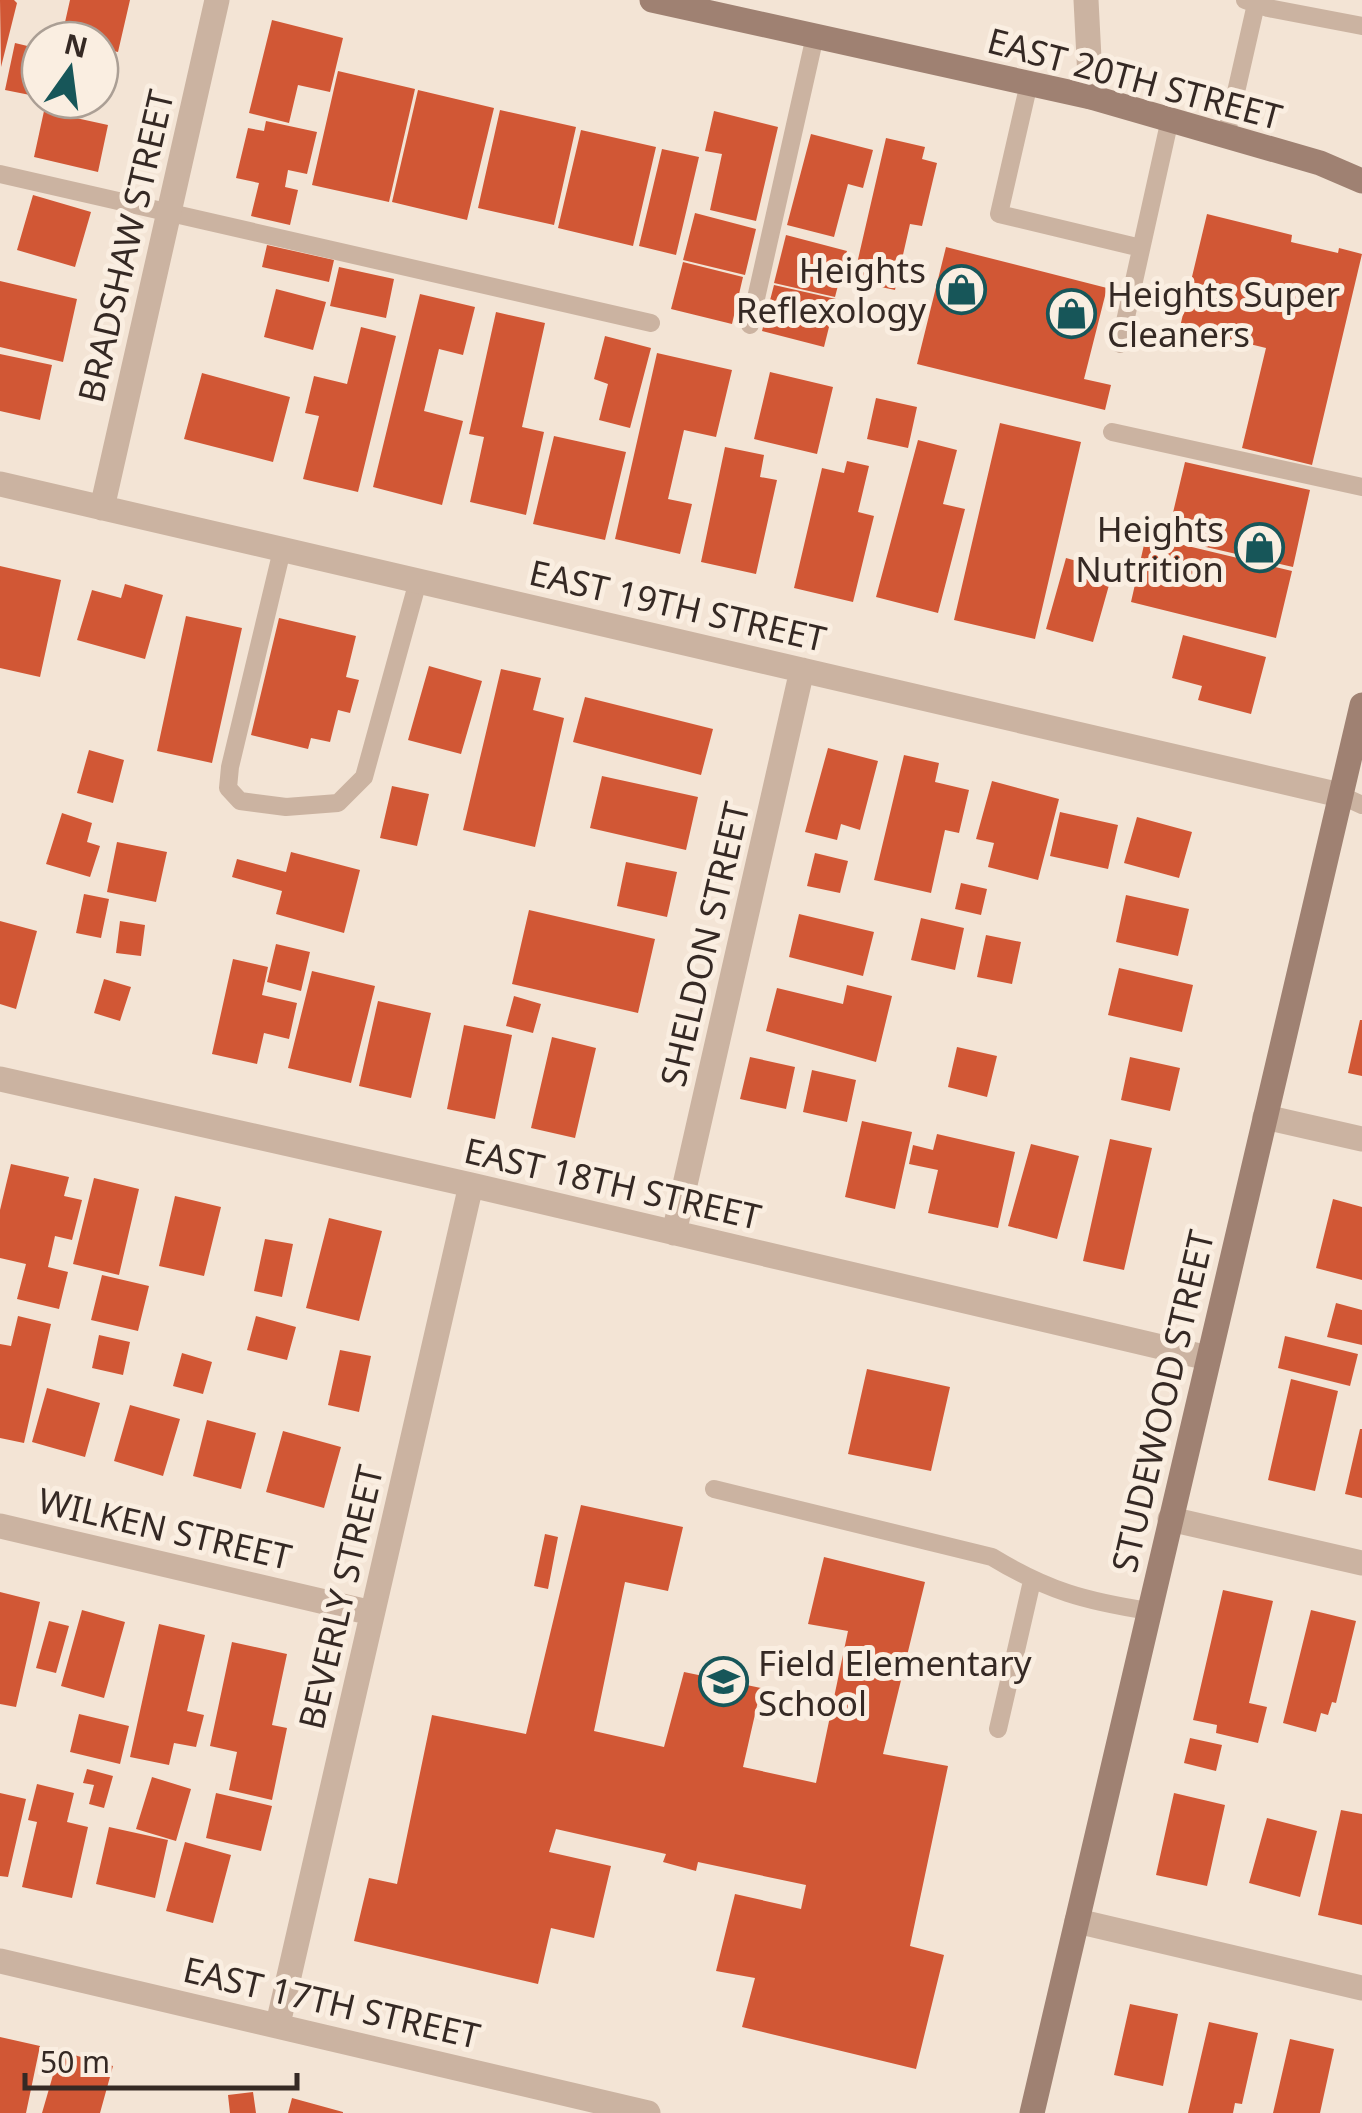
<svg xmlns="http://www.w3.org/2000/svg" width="1362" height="2113" font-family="'Noto Sans',sans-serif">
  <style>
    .building { fill: #d15735 }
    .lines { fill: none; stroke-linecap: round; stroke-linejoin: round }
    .service { stroke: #cbb3a1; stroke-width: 18 }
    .minor { stroke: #cbb3a1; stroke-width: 25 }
    .secondary { stroke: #9f8172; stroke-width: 25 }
    .labels { text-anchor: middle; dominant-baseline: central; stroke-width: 10; stroke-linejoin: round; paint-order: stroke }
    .street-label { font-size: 35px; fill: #352924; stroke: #faeee1 }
    .poi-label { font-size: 35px; fill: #352924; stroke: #faeee1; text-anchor: end }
  </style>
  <rect width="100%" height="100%" fill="#f3e4d5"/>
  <path class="building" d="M0,0H14L17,3L1,67Z
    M70,0H130L118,52L100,48V40H61Z
    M272,20L343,38L330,92L298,85L289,123L249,113Z
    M15,43L40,49V97L5,90Z
    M338,71L415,89L389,202L312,185Z
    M418,90L494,108L467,220L392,202Z
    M500,110L576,127L554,225L478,208Z
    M44,111L108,125L98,172L34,157Z
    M714,111L778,127L756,221L710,210L722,154L705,151Z
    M266,121L317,132L307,174L288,170L285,187L298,190L290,225L251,216L259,183L236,178L248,128L264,131Z
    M581,130L656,147L633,246L558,228Z
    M811,134L873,150L863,188L848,184L834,237L787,225Z
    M886,138L925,147L922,159L937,163L922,226L910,224L895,290L853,281Z
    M662,149L699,157L676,255L639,246Z
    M33,195L91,212L75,267L17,250Z
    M695,213L756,229L745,275L683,260Z
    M1207,214L1292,235L1291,242L1338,253L1339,248L1362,254L1312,465L1242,448L1266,348L1180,327Z
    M786,235L847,251L835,297L774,283Z
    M267,245L334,260L329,282L262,267Z
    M946,247L1107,288L1084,379L1111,385L1105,410L917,364Z
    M683,262L743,277L732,324L671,309Z
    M339,267L394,279L386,318L330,306Z
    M0,281L77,299L63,362L0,347Z
    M774,285L836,299L824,347L762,331Z
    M276,289L326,302L313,350L264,337Z
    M420,294L475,307L463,355L439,349L424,411L463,421L442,505L373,487Z
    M496,312L545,323L522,427L544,432L526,515L470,502L484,437L469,434Z
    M361,327L396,336L358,492L303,479L319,416L305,413L314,376L347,384Z
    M605,336L651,348L630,428L599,420L608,384L594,379Z
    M657,353L732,370L716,437L684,430L668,499L692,504L680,554L615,539Z
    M0,354L52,365L40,420L0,411Z
    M770,372L833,387L817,454L754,439Z
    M202,373L290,397L273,462L184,439Z
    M876,398L917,407L908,448L867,439Z
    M1000,423L1081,442L1035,639L954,620Z
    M554,436L626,452L605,540L533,524Z
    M918,440L957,450L943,504L965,509L938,613L876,597Z
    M725,447L764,455L760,477L777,480L756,574L701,562Z
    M847,461L869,466L858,512L874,516L853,602L794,588L822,468L844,473Z
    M1185,462L1310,490L1293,567L1167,538Z
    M1146,536L1292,571L1276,638L1131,602Z
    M1066,558L1113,571L1093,642L1046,629Z
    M0,566L61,580L40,677L0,668Z
    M125,584L163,595L145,659L77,640L92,590L121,598Z
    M186,616L242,628L212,763L157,751Z
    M279,618L356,636L346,677L359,680L350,713L338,710L330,742L311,738L308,749L251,735Z
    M1183,635L1266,657L1251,714L1198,700L1202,686L1172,678Z
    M429,666L482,681L461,754L408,740Z
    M501,669L541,678L533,710L564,718L535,847L463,830Z
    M585,697L713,729L701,775L573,742Z
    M828,748L878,761L860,830L841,824L837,840L805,832Z
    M89,750L124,760L113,803L77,793Z
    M904,755L939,763L935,782L969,790L959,833L945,830L931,893L874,880Z
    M602,776L698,797L686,850L590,828Z
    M992,781L1059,799L1038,880L988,867L994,843L976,839Z
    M392,786L429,794L417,846L380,838Z
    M1060,812L1118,825L1108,869L1050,856Z
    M62,813L92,823L87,842L100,846L90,877L46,864Z
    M1137,817L1192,832L1179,878L1124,863Z
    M117,842L167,852L156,902L107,892Z
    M291,852L360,870L344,933L276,914L282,891L232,877L237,859L286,872Z
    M815,853L848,861L840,893L807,886Z
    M626,862L677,872L667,917L617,906Z
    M961,883L987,889L981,915L955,909Z
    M84,894L109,899L101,938L76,933Z
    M1126,895L1189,909L1178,956L1116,942Z
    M529,910L655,939L638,1013L512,984Z
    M799,914L874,932L863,976L789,957Z
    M921,918L964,928L955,970L911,960Z
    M0,921L37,931L16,1009L0,1004Z
    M120,921L145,925L141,956L116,953Z
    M986,935L1021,942L1012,984L977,977Z
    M276,944L310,952L301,991L267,982Z
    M233,959L268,967L262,995L297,1003L289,1039L264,1033L257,1064L212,1054Z
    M1119,968L1193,985L1182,1032L1108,1015Z
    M312,971L375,986L351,1083L288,1068Z
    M104,979L131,987L120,1021L94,1013Z
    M847,985L892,996L876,1062L766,1031L777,988L843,1004Z
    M514,996L541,1004L533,1033L506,1026Z
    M378,1001L431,1013L411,1098L359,1086Z
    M1360,1020H1362V1076L1348,1073Z
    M464,1025L512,1035L495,1119L447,1109Z
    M552,1037L596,1048L575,1138L531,1128Z
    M957,1047L997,1056L987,1097L948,1087Z
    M750,1057L795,1067L786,1109L740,1099Z
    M1130,1057L1180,1068L1170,1111L1121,1100Z
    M812,1070L856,1080L847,1122L803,1112Z
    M862,1121L912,1132L895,1209L845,1197Z
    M937,1134L1015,1152L998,1228L928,1213L938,1170L909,1164L913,1145L933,1150Z
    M1110,1139L1152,1148L1124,1270L1083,1261Z
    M1031,1144L1079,1156L1057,1239L1008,1226Z
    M11,1164L69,1177L64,1196L82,1200L72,1240L55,1236L48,1267L68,1272L59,1309L17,1299L26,1264L0,1258V1210Z
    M94,1178L139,1189L119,1275L73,1264Z
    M175,1196L221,1207L204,1276L159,1266Z
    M1333,1199L1362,1207V1280L1316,1268Z
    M329,1218L382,1231L359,1321L306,1308Z
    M265,1239L293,1244L282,1297L254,1291Z
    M102,1275L149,1286L138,1331L91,1320Z
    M1336,1303L1362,1310V1345L1327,1337Z
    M18,1316L51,1324L24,1443L0,1438V1344L11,1346Z
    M256,1316L296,1327L287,1360L247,1350Z
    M99,1335L130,1342L123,1375L92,1368Z
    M1285,1336L1358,1354L1350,1386L1278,1368Z
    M340,1350L371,1356L359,1412L328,1405Z
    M182,1353L212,1362L203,1394L173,1386Z
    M867,1369L950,1387L931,1471L848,1454Z
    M1291,1379L1338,1391L1315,1491L1268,1480Z
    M47,1388L100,1403L85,1457L32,1442Z
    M130,1405L180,1419L163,1476L114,1461Z
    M207,1420L256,1433L241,1489L193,1476Z
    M1360,1429H1362V1498L1345,1494Z
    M283,1431L341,1447L324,1508L266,1492Z
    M581,1505L683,1527L668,1591L625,1582L594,1731L664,1747L684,1672L761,1688L743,1767L816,1783L848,1631L808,1624L824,1557L925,1582L883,1754L948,1766L910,1946L944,1955L916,2069L742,2027L755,1978L716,1971L735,1894L801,1909L806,1885L698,1862L696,1871L663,1862L666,1854L556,1829L549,1852L611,1866L594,1938L551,1928L538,1984L354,1941L369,1878L397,1884L432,1715L526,1734Z
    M545,1534L558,1537L548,1589L534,1586Z
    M1223,1590L1273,1601L1249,1703L1267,1707L1258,1743L1216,1733L1217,1725L1193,1720Z
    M0,1592L40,1602L16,1707L0,1704Z
    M82,1610L125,1622L104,1698L61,1686Z
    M1311,1610L1356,1621L1336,1703L1332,1702L1328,1715L1321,1713L1316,1732L1283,1723Z
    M49,1621L69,1626L56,1673L36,1668Z
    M159,1624L205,1635L187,1711L204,1715L196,1747L174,1743L169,1765L130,1757Z
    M232,1642L287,1654L272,1725L287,1728L272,1800L229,1790L237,1752L210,1746Z
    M79,1714L129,1726L120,1764L70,1752Z
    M1190,1738L1222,1745L1216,1771L1184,1763Z
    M87,1769L113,1776L104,1808L89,1804L94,1785L83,1783Z
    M152,1777L191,1789L176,1841L136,1829Z
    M37,1784L74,1793L67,1822L88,1827L72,1898L22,1887L37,1822L28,1820Z
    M0,1793L26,1799L8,1877L0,1876Z
    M216,1793L272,1806L261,1851L206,1838Z
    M1174,1793L1225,1805L1207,1886L1156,1875Z
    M1341,1810L1362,1814V1925L1318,1915Z
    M1267,1818L1317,1831L1300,1897L1249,1883Z
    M109,1827L168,1840L155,1898L96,1884Z
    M185,1842L231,1855L213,1923L166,1911Z
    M1130,2004L1178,2014L1163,2086L1114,2075Z
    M1209,2022L1258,2033L1242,2104L1235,2103L1233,2113H1188Z
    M0,2037L40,2046L26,2113H0Z
    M1290,2039L1334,2049L1320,2113H1273Z
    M60,2051L113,2066L100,2113H42Z
    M253,2092L256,2113H230L228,2095Z
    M292,2098L343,2112V2113H288Z"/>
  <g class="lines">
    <path class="service" d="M1245,0L1268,8L1362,26
      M1029,83L999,214L1141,248
      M1226,136L1256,4
      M0,174L651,323
      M750,325L815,36
      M1120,344L1170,119
      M1112,432L1362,487
      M282,550L230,767L228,788L240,801L286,807L338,803L364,777L418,581
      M1340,795L1362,805
      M714,1489L992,1557C1048,1591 1085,1601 1149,1611
      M998,1729L1032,1581"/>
    <path class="minor" d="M1086,0L1091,97
      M0,484L1340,795
      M102,508L217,0
      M0,1079L471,1185L1208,1358
      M1265,1117L1362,1139
      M674,1233L802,670
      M1170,1519L1362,1563
      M0,1526L372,1613
      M1077,1921L1362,1988
      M0,1961L648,2113
      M278,2024L471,1185"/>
    <path class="secondary" d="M652,0L1091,97L1320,163L1362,181
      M1032,2113L1362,705"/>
  </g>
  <defs>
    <symbol id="shop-ring" viewBox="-11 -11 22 22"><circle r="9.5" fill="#faeee1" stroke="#175659" stroke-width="1.5"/><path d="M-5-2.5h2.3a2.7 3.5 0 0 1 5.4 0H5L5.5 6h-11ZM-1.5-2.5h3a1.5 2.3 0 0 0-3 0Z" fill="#175659"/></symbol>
    <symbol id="school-ring" viewBox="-11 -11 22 22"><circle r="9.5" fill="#faeee1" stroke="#175659" stroke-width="1.5"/><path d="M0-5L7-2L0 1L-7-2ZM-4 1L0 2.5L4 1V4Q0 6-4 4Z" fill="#175659"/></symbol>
  </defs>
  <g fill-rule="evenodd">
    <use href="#shop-ring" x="934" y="262" width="55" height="55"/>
    <use href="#shop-ring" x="1044" y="286" width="55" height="55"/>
    <use href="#shop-ring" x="1232" y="520" width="55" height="55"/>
    <use href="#school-ring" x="696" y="1654" width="55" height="55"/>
  </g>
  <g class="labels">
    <g class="street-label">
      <text transform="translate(1135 78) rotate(15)">EAST 20TH STREET</text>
      <text transform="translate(125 246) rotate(-77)">BRADSHAW STREET</text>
      <text transform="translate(678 605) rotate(13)">EAST 19TH STREET</text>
      <text transform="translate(704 944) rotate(-77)">SHELDON STREET</text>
      <text transform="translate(613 1183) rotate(13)">EAST 18TH STREET</text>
      <text transform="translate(1162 1401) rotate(-77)">STUDEWOOD STREET</text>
      <text transform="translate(165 1528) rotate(13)">WILKEN STREET</text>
      <text transform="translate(340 1597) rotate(-77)">BEVERLY STREET</text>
      <text transform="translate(332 2002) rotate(13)">EAST 17TH STREET</text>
    </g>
    <g class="poi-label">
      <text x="926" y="269">Heights<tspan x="926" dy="40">Reflexology</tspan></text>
      <text x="1107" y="293" text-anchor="start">Heights Super<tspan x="1107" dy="40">Cleaners</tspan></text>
      <text x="1224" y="528">Heights<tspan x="1224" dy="40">Nutrition</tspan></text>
      <text x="758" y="1662" text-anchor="start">Field Elementary<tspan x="758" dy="40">School</tspan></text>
    </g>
  </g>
  <g transform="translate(70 70) rotate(14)"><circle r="48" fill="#faeee1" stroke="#ab9f95" stroke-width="2.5"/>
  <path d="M0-8L18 38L0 25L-18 38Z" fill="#175659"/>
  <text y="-15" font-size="28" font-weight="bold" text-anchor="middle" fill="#352924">N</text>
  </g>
  <path d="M25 2073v15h272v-15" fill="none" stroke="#352924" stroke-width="5"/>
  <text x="40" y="2073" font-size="30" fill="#352924" stroke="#faeee1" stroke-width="8" paint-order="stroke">50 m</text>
</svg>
